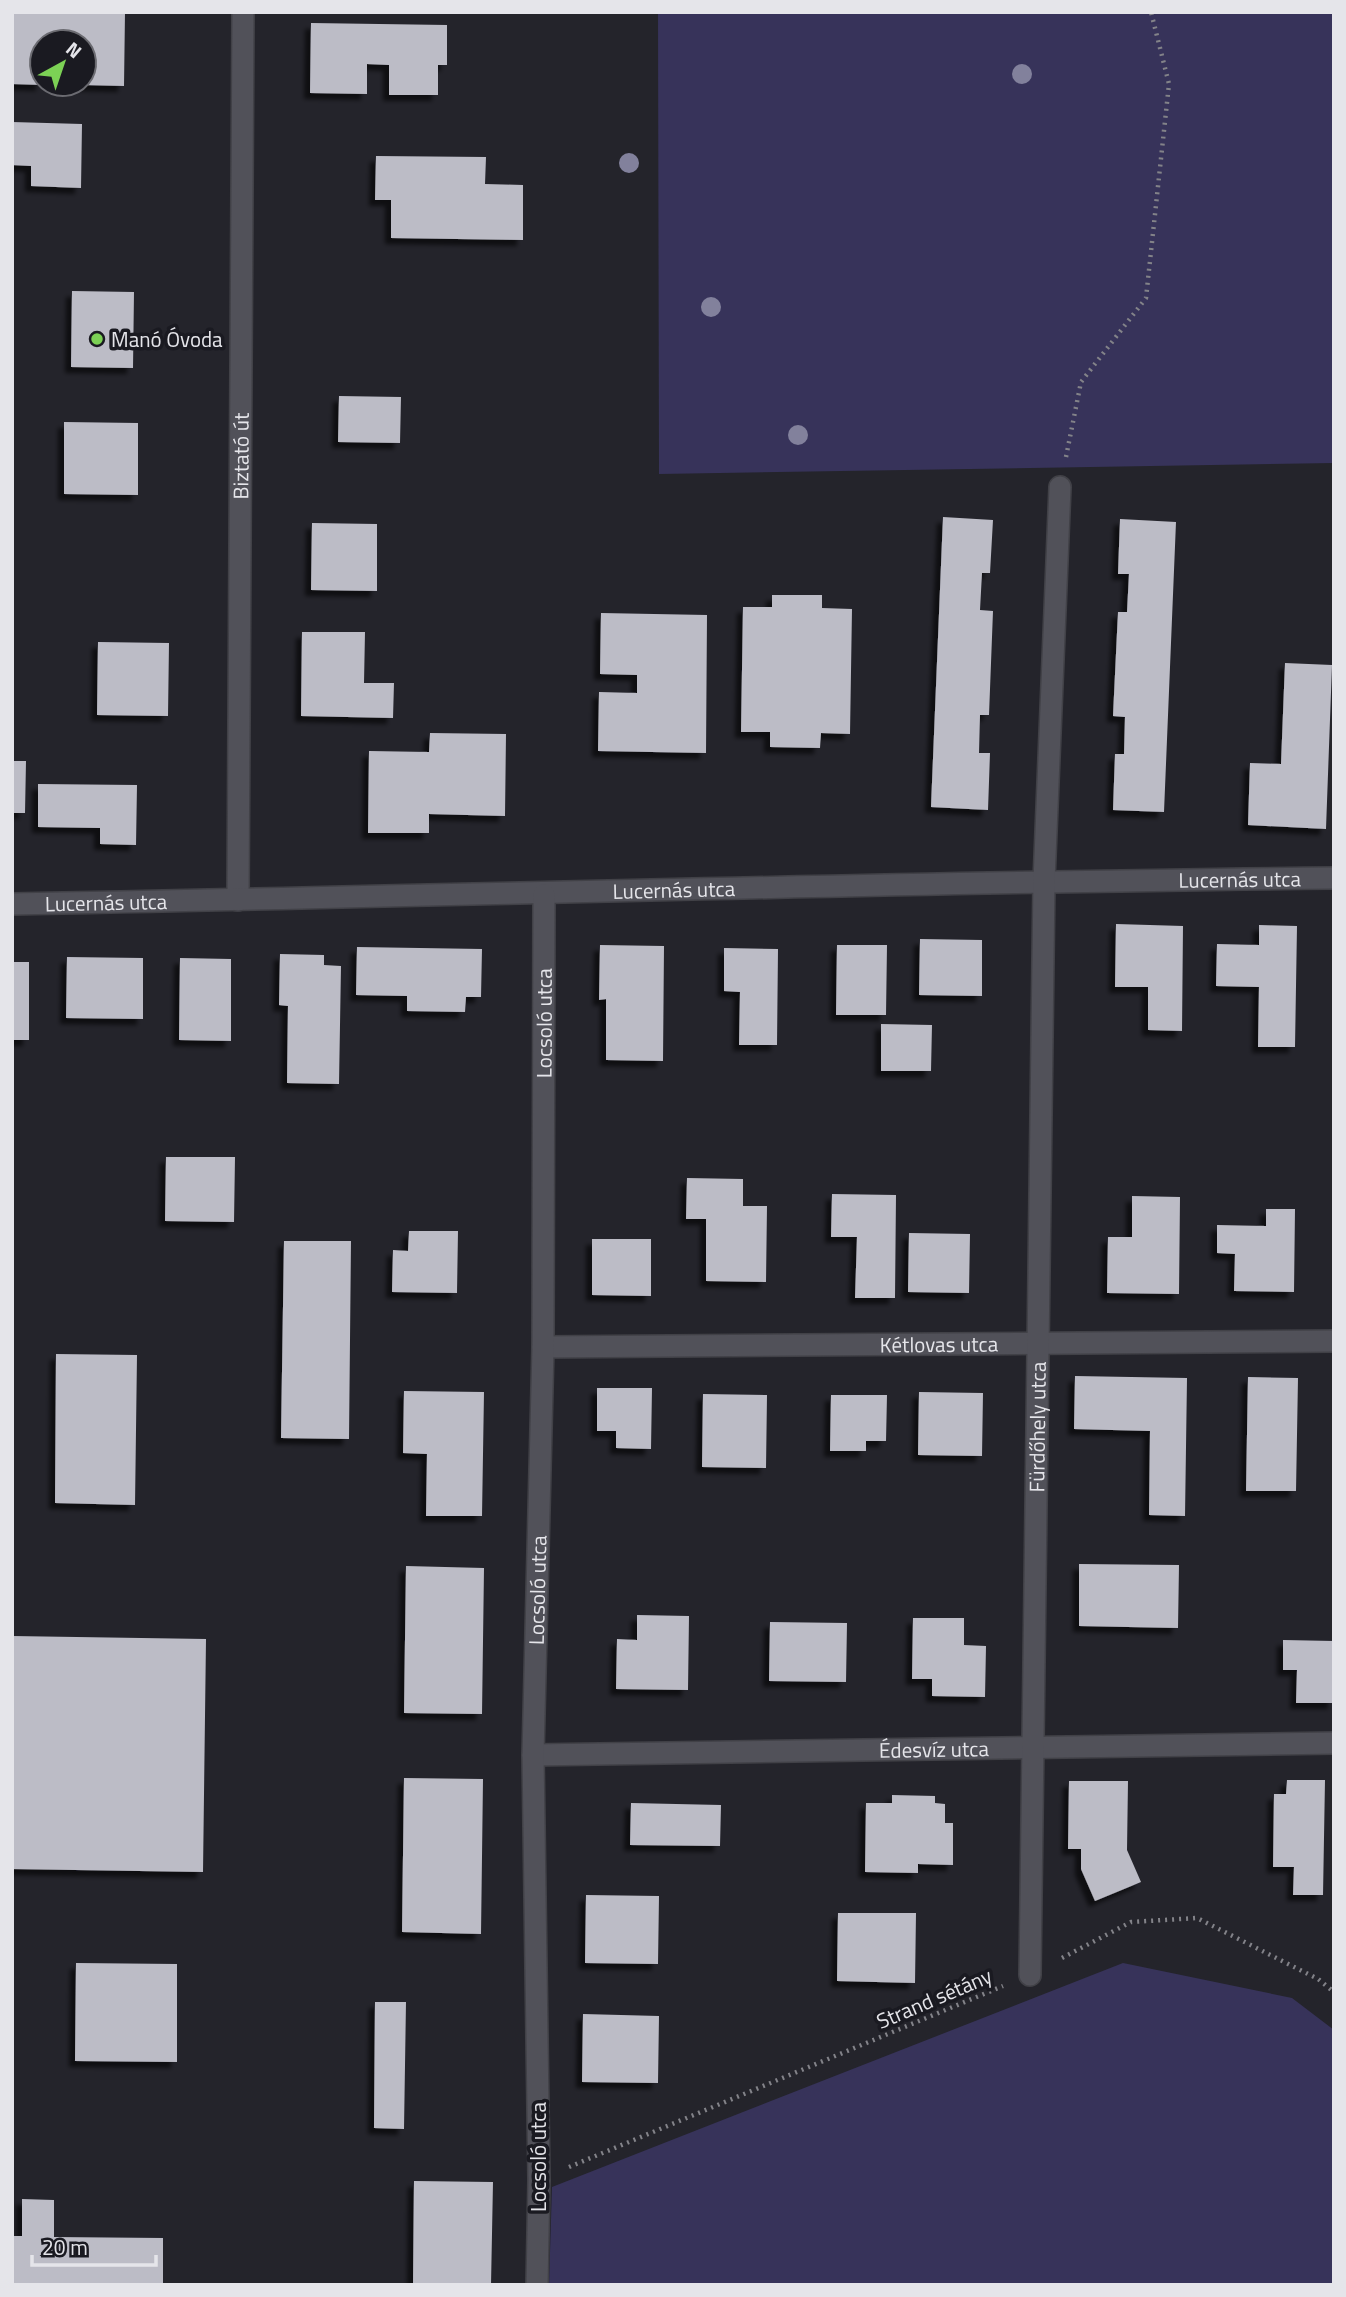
<svg xmlns="http://www.w3.org/2000/svg" width="1346" height="2297" font-family="'Titillium Web',sans-serif">
  <style>
    .green { fill: #37335a }
    .building { fill: #bcbcc6; filter: url(#shadow) }
    .lines { fill: none; stroke-linecap: round; stroke-linejoin: round }
    .minor-casing { stroke: #414147; stroke-width: 24 }
    .path { stroke: #838389; stroke-width: 4.5; stroke-dasharray: 2 5; stroke-linecap: butt }
    .minor { stroke: #515159; stroke-width: 21 }
    .tree { fill: #82819c }
    .poi-dot { fill: #7cd155; stroke: #1a1a21; stroke-width: 2.5 }
    .labels { text-anchor: middle; dominant-baseline: central; stroke-width: 7; stroke-linejoin: round; paint-order: stroke }
    .poi-label { font-size: 21px; fill: #e5e5ea; stroke: #1a1a21; text-anchor: start }
    .street-label { font-size: 21px; fill: #e5e5ea; stroke: #1a1a21 }
  </style>
  <defs>
    <filter id="shadow"><feDropShadow dx="-6" dy="6" stdDeviation="2" flood-color="#0009"/></filter>
  </defs>
  <rect width="100%" height="100%" fill="#24242b"/>
  <path class="green" d="M658,12H1334V463L659,474Z
    M1123,1963L1292,1998L1334,2030V2285H549L552,2187Z"/>
  <path class="building" d="M12,12H125L124,86L84,85V42H42V85L12,84Z
    M311,23L447,25V65H438V95H389V65L367,64V94L310,93Z
    M12,122L82,124L81,188L31,186V166L12,165Z
    M376,156L486,157L485,184L523,185V240L391,238V200H375Z
    M72,291L134,292L133,368L71,367Z
    M339,396L401,397L400,443L338,442Z
    M64,422L138,423V495L64,494Z
    M943,517L993,520L990,573H982L980,610L993,611L989,715H980L979,753H990L988,810L931,807Z
    M1120,519L1176,522L1164,812L1113,810L1115,754H1124L1125,717L1113,716L1118,612H1127L1129,574H1118Z
    M312,523L377,524V591L311,590Z
    M772,595H822V608L852,609L850,734L821,733L820,748L770,747V732H741L743,607H772Z
    M601,613L707,615L706,753L598,751L599,692L637,693V675L600,674Z
    M302,632H365L364,683H394L393,718L301,716Z
    M98,642L169,643L168,716L97,715Z
    M1285,663L1332,665L1326,829L1248,825L1250,763L1281,764Z
    M430,733L506,734L505,816L429,814V833H368L369,751L429,752Z
    M12,761H26L25,813H12Z
    M38,784L137,785L136,845L100,844V828L38,827Z
    M1116,924L1183,926L1182,1031L1148,1030V987H1115Z
    M1259,925L1297,926L1295,1047H1258L1259,987L1216,986L1217,944L1259,945Z
    M920,939L982,940V996L919,995Z
    M600,945L664,946L663,1061L606,1060V999L599,1000Z
    M837,945H887L886,1015H836Z
    M357,947L482,949L481,997H466L465,1012L407,1011V996L356,995Z
    M724,948L778,949L777,1045H739L740,992L724,991Z
    M280,954L324,955V965L341,966L339,1084L287,1083L288,1006L279,1005Z
    M67,957L143,958V1019L66,1018Z
    M180,958L231,959V1041L179,1040Z
    M12,962H29V1040H12Z
    M881,1024L932,1025L931,1071H881Z
    M166,1157H235L234,1222L165,1221Z
    M687,1178L743,1179V1206H767L766,1282L706,1281V1219H686Z
    M832,1194L896,1195L895,1298H855L857,1237H831Z
    M1132,1196L1180,1197L1179,1294L1107,1293L1108,1237H1132Z
    M1266,1209H1295L1294,1292L1234,1291L1235,1254L1217,1253V1225L1266,1226Z
    M409,1231H458L457,1293L392,1292L393,1250L408,1251Z
    M909,1233L970,1234L969,1293L908,1292Z
    M592,1239H651V1296L592,1295Z
    M284,1241H351L349,1439L281,1438Z
    M56,1354L137,1355L135,1505L55,1503Z
    M1075,1376L1187,1378L1185,1516L1149,1515L1150,1431L1074,1429Z
    M1248,1377L1298,1378L1296,1491H1246Z
    M597,1388H652L651,1449L616,1448V1431H597Z
    M404,1391L484,1392L482,1516H426L427,1454L403,1453Z
    M919,1392L983,1393L982,1456L918,1455Z
    M703,1394L767,1395L766,1468L702,1467Z
    M831,1395H887L886,1441H866V1451H830Z
    M1079,1564L1179,1565L1178,1628L1079,1626Z
    M406,1566L484,1568L482,1714L404,1713Z
    M637,1615L689,1616L688,1690L616,1689L617,1639L637,1640Z
    M913,1618H964V1645L986,1646L985,1697L932,1696V1679H912Z
    M770,1622L847,1623L846,1682L769,1681Z
    M12,1636L206,1639L203,1872L12,1869Z
    M1283,1640L1334,1641V1703H1296L1297,1670H1283Z
    M404,1778L483,1779L481,1934L402,1932Z
    M1287,1780H1325L1323,1895H1293L1294,1867H1273L1274,1794H1286Z
    M1069,1781H1128L1127,1850L1141,1882L1095,1901L1081,1869V1849H1068Z
    M892,1795L935,1796V1803L945,1804V1823H953V1865L918,1864V1873L865,1872L866,1803H892Z
    M631,1803L721,1805L720,1846L630,1845Z
    M586,1895L659,1896L658,1964L585,1963Z
    M838,1913H916L915,1983L837,1981Z
    M76,1963L177,1964V2062L75,2061Z
    M375,2002H406L404,2129L374,2128Z
    M583,2014L659,2016L658,2083L582,2082Z
    M414,2181L493,2182L491,2285H413Z
    M22,2199L54,2200V2237L163,2238V2285H12V2236H22Z"/>
  <g class="lines">
    <defs>
      <g id="minor">
        <path id="s1" d="M238,900L243,12"/>
        <path id="s2" d="M12,904C453,896 893,882 1334,878"/>
        <path id="s3" d="M543,1347L1334,1341"/>
        <path id="s4" d="M533,1755L1334,1743"/>
        <path id="s5" d="M1030,1975L1044,881L1060,487"/>
        <path id="s6" d="M537,2285L539,2180L533,1755L543,1347L544,895"/>
      </g>
    </defs>
    <use href="#minor" class="minor-casing"/>
    <path class="path" d="M1066,457L1081,382L1146,298L1169,84L1151,12
      M1062,1958L1131,1922L1197,1918L1318,1979L1334,1992
      M569,2167L1003,1986"/>
    <use href="#minor" class="minor"/>
  </g>
  <g class="tree">
    <circle cx="1022" cy="74" r="10"/>
    <circle cx="629" cy="163" r="10"/>
    <circle cx="711" cy="307" r="10"/>
    <circle cx="798" cy="435" r="10"/>
  </g>
  <circle class="poi-dot" cx="97" cy="339" r="7"/>
  <g class="labels">
    <g class="poi-label">
      <text x="111" y="339">Manó Óvoda</text>
    </g>
    <g class="street-label">
      <text stroke="none"><textPath href="#s1" startOffset="444">Biztató út</textPath></text>
      <text stroke="none"><textPath href="#s2" startOffset="1228">Lucernás utca</textPath></text>
      <text stroke="none"><textPath href="#s2" startOffset="662">Lucernás utca</textPath></text>
      <text stroke="none"><textPath href="#s2" startOffset="94">Lucernás utca</textPath></text>
      <text stroke="none"><textPath href="#s6" startOffset="1262">Locsoló utca</textPath></text>
      <text stroke="none"><textPath href="#s3" startOffset="396">Kétlovas utca</textPath></text>
      <text stroke="none"><textPath href="#s5" startOffset="548">Fürdőhely utca</textPath></text>
      <text stroke="none"><textPath href="#s6" startOffset="695">Locsoló utca</textPath></text>
      <text stroke="none"><textPath href="#s4" startOffset="401">Édesvíz utca</textPath></text>
      <text transform="translate(934 1998) rotate(-23)">Strand sétány</text>
      <text transform="translate(538 2157) rotate(-90)">Locsoló utca</text>
    </g>
  </g>
  <rect width="1346" height="2297" fill="none" stroke="#e5e5ea" stroke-width="28"/>
  <g transform="translate(63 63) rotate(40)"><circle r="33" fill="#1a1a21" stroke="#6b6b71" stroke-width="2"/>
  <path d="M0-5L12 26L0 18L-12 26Z" fill="#7cd155"/>
  <text y="-10" font-size="19" font-weight="bold" text-anchor="middle" fill="#e5e5ea">N</text>
  </g>
  <path d="M32 2255v10h124v-10" fill="none" stroke="#e5e5ea" stroke-width="3.5"/>
  <text x="42" y="2255" font-size="21" fill="#e5e5ea" stroke="#1a1a21" stroke-width="5" paint-order="stroke">20 m</text>
</svg>
